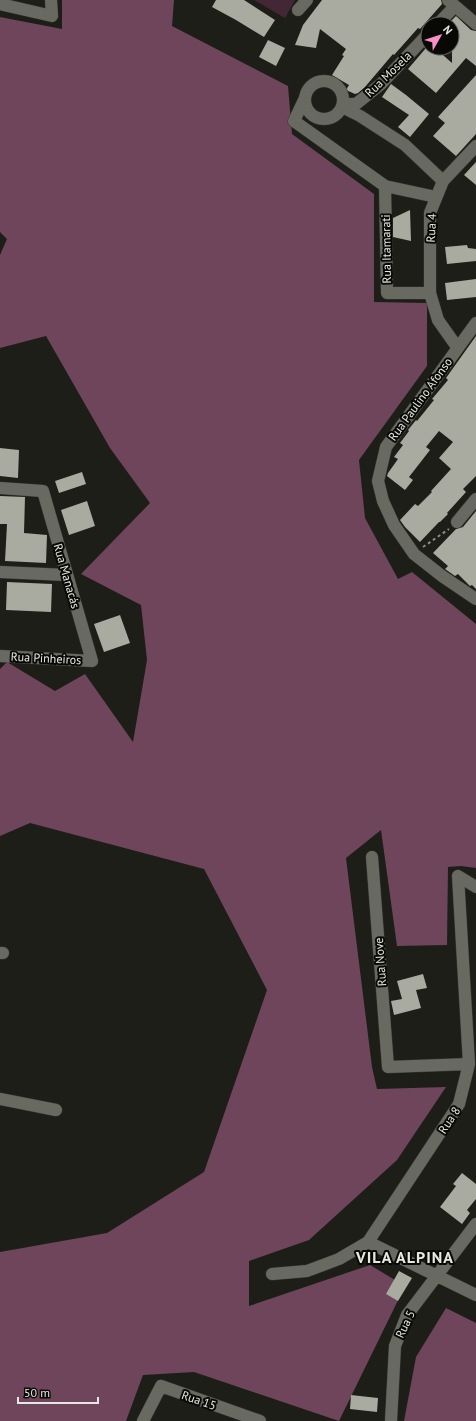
<svg xmlns="http://www.w3.org/2000/svg" width="476" height="1421" font-family="'PT Sans',sans-serif">
  <style>
    .green { fill: #432735 }
    .forest { fill: #6e455a }
    .building { fill: #a9aba0 }
    .lines { fill: none; stroke-linecap: round; stroke-linejoin: round }
    .minor-casing { stroke: #393934; stroke-width: 13 }
    .path { stroke: #8b8c86; stroke-width: 2; stroke-dasharray: 3 3; stroke-linecap: butt }
    .minor { stroke: #686a61; stroke-width: 12 }
    .labels { text-anchor: middle; dominant-baseline: central; stroke-width: 4; stroke-linejoin: round; paint-order: stroke }
    .street-label { font-size: 12px; fill: #e7e8e3; stroke: #080805 }
    .district-label { font-size: 16px; font-weight: bold; letter-spacing: 1px; fill: #e7e8e3; stroke: #080805 }
  </style>
  <rect width="100%" height="100%" fill="#1d1e17"/>
  <path class="green" d="M254,0H295L285,18Z"/>
  <path class="forest" d="M62,0H174L172,26L288,86L292,134L374,194V302L427,303V366L359,460L365,518L398,579L412,572L476,624V868L461,866L448,867L447,945L397,946L381,830L346,858L372,1067L377,1089L446,1087L397,1160L309,1240L249,1261V1306L370,1265L405,1286L339,1421L194,1372L143,1375L126,1421H0V1252L107,1233L204,1172L267,990L204,869L30,823L0,836V669L7,662L55,691L85,674L133,742L147,660L141,605L81,574L150,503L110,448L46,336L0,348V255L7,239L0,232V17L62,29Z
    M446,1308L476,1323V1421H404L416,1357Z"/>
  <path class="building" d="M216,0H244L275,20L264,37L236,20L212,7Z
    M322,0H441L442,4L420,29L418,28L394,55L393,54L365,87L358,93L355,94L346,90L349,85L332,75L344,56L342,55L346,49L320,29L316,48L295,45L303,25Z
    M456,16L471,30L476,31V66L466,58L436,93L408,69L426,48H435L452,63V24H448Z
    M268,40L285,48L276,66L259,57Z
    M476,75V134L456,156L433,136L445,123L438,117Z
    M391,84L406,95L429,114L410,137L398,127L409,115L382,97Z
    M476,162V185L464,175Z
    M410,210L411,241L393,237V218Z
    M467,245L468,248L476,249V261L447,264L445,247Z
    M476,279V297L447,300L445,283Z
    M476,336V476L463,489L466,492L447,513L448,514L440,522H439L420,542L405,527L400,520L415,504L418,506L432,492L431,491L451,469L439,458L453,442L439,431L426,447L430,450L409,477L413,480L405,490L387,476L388,473L398,459L394,457L403,445L400,443L409,431L408,430L416,420L417,421L434,400L432,399L448,380L446,378Z
    M0,448L19,450L18,478L0,476Z
    M82,472L86,484L59,493L55,481Z
    M0,496L25,497L24,533L47,535L46,563L5,561L7,524H0Z
    M87,501L95,526L69,535L61,510Z
    M476,511V589L472,585L470,586L458,574L455,576L445,569L448,566L433,553L456,529L463,527Z
    M7,582L52,584L51,612L6,610Z
    M120,615L130,643L104,652L94,624Z
    M423,974L427,988L416,990L421,1008L394,1015L391,1001L402,999L397,981Z
    M462,1173L476,1184V1199L467,1210L470,1213L462,1224L440,1207L456,1186L453,1184Z
    M399,1271L412,1278L398,1301L386,1294Z
    M351,1395L378,1398L377,1412L350,1409Z"/>
  <g class="lines">
    <defs>
      <path id="minor" d="M448,0L476,24
        M0,4L52,16L51,0
        M298,10L307,0
        M438,24L455,6
        M305 100a19 19 0 1 1 38 0a19 19 0 1 1-38 0Z
        M305,98L294,121L385,186L436,197
        M344,104H356L381,84L428,34
        M342,107L360,116L405,145L443,181L430,213V293L438,320L457,347
        M443,181L476,146
        M385,186L387,293H430
        M476,323L386,447L378,481L383,501L394,525L414,554L442,576L476,599
        M0,488L43,491L92,661L0,656
        M457,522L476,499
        M0,572L66,575
        M372,857L388,1067L469,1064
        M458,876L476,887
        M0,953H3
        M0,1099L56,1110
        M368,1242L476,1295
        M272,1274L307,1271L339,1259L368,1242L459,1104L469,1064L458,876
        M143,1421L161,1386L260,1421
        M391,1421L395,1346L407,1315L476,1224"/>
    </defs>
    <use href="#minor" class="minor-casing"/>
    <path class="path" d="M423,547L449,529"/>
    <use href="#minor" class="minor"/>
  </g>
  <g class="labels">
    <g class="street-label">
      <text transform="translate(388 74) rotate(-44)">Rua Mosela</text>
      <text transform="translate(431 228) rotate(-87)">Rua 4</text>
      <text transform="translate(386 249) rotate(-91)">Rua Itamarati</text>
      <text transform="translate(420 399) rotate(-54)">Rua Paulino Afonso</text>
      <text transform="translate(67 576) rotate(74)">Rua Manacás</text>
      <text transform="translate(46 658) rotate(3)">Rua Pinheiros</text>
      <text transform="translate(380 962) rotate(-94)">Rua Nove</text>
      <text transform="translate(449 1120) rotate(-57)">Rua 8</text>
      <text transform="translate(405 1324) rotate(-64)">Rua 5</text>
      <text transform="translate(199 1400) rotate(19)">Rua 15</text>
    </g>
    <g class="district-label">
      <text x="405" y="1257">VILA ALPINA</text>
    </g>
  </g>
  <g transform="translate(440 36) rotate(51)"><circle r="19" fill="#080805" stroke="#61625e"/>
  <path d="M0-3L7 15L0 10L-7 15Z" fill="#fa8fc8"/>
  <text y="-6" font-size="11" font-weight="bold" text-anchor="middle" fill="#e7e8e3">N</text>
  </g>
  <path d="M18 1397v6h80v-6" fill="none" stroke="#e7e8e3" stroke-width="2"/>
  <text x="24" y="1397" font-size="12" fill="#e7e8e3" stroke="#080805" stroke-width="3" paint-order="stroke">50 m</text>
</svg>
